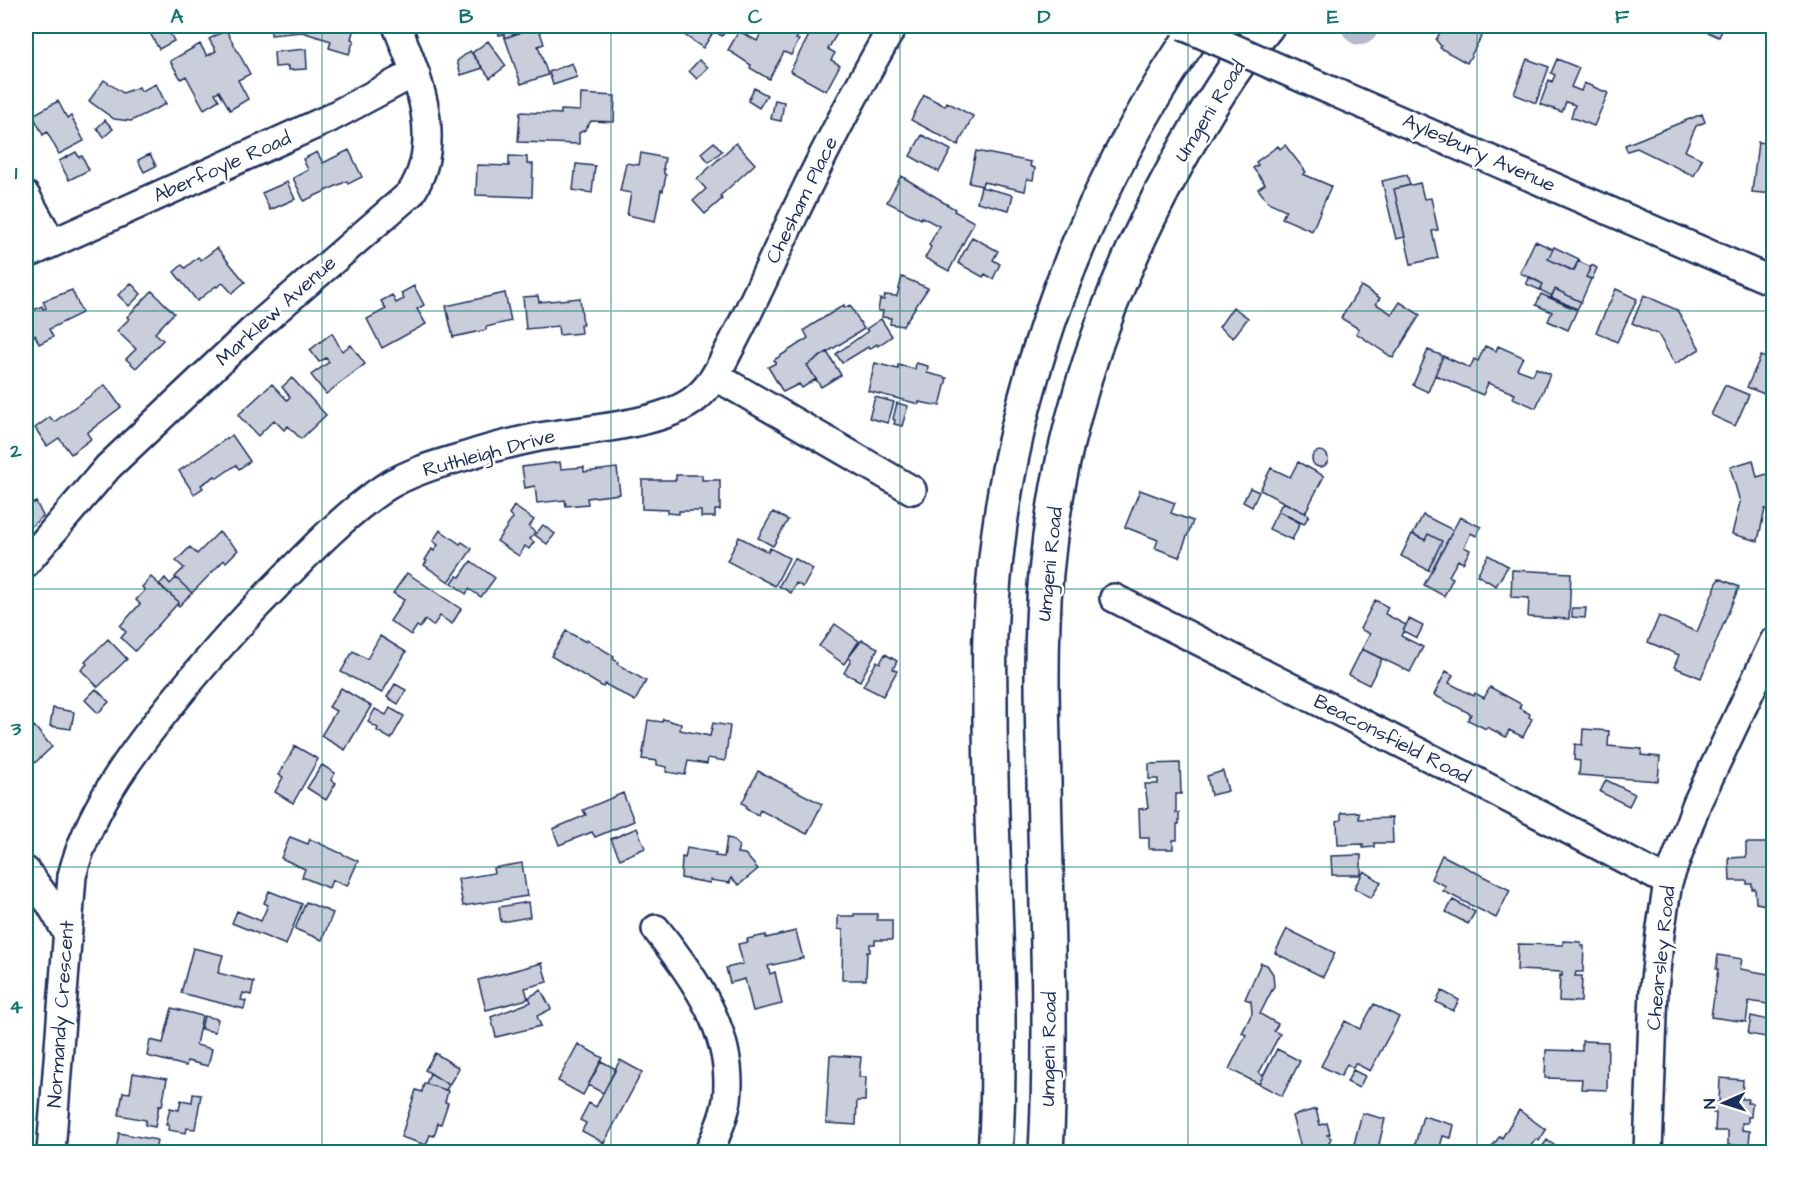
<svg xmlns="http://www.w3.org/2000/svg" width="1799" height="1178" font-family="'Architects Daughter',sans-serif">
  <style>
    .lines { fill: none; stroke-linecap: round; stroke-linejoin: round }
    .river { stroke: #b5bbca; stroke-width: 36 }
    .building { fill: #caceda; stroke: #1b2f5e; stroke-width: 1.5 }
    .minor-casing { stroke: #1b2f5e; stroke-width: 32 }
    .highway-casing { stroke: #1b2f5e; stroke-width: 38 }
    .minor { stroke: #fff; stroke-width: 27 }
    .highway { stroke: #fff; stroke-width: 33 }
    .minor-bridge-casing { stroke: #1b2f5e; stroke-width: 32; stroke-linecap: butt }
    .minor-bridge { stroke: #fff; stroke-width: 27 }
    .grid { fill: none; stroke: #0f766e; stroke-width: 1.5; stroke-opacity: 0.55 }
    .labels { text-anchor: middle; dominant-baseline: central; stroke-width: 5; stroke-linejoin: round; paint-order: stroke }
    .street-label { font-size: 20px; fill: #1b2f5e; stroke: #fff }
    .neatline { fill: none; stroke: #0f766e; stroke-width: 2 }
    .grid-label { font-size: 20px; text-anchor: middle; font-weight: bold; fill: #0f766e }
  </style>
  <rect width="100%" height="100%" fill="#fff"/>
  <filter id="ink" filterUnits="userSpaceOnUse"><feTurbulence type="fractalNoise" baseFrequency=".0167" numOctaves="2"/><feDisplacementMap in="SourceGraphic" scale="12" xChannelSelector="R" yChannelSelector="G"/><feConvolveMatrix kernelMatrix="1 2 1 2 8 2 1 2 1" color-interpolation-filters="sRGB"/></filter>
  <g filter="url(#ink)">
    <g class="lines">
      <path class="river" d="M1360,27L1361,26"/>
    </g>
    <path class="building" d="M146,26H166L174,41L159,49Z
      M271,26H348L354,28L351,39L354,40L349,54L329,48L331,41L302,32L271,35Z
      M497,26H518L520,32L505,38L504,34L499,35Z
      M538,26L544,44L538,46L548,75L521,84L505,38Z
      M678,26H729L722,36L714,31L703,48L676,29Z
      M757,26H804L796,39L799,40L791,55L784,52L769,79L750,68L751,65L728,50L739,31L757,41L763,29Z
      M814,26H830L839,30L828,49L835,53L831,60L840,65L826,91L790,71Z
      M1455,26H1487L1467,63L1440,48L1441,46L1436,40L1442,29L1451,33Z
      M1694,26H1724L1719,37Z
      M226,30L250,74L238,80L248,99L230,110L219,91L215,93L219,100L204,109L186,76L181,79L170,61L200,44L207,56L216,51L209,39Z
      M488,41L506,66L490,78L472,53Z
      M306,49L307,69L288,70V66L275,67L274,52Z
      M470,51L483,68L461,75L457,61Z
      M1527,59L1549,67L1536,103L1514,94Z
      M1557,59L1579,68L1571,87L1581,91L1584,83L1608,93L1594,126L1571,117L1575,105L1566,102L1562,112L1540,104L1549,80L1552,82L1555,75L1551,73Z
      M699,60L708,67L697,79L689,71Z
      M572,63L577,77L553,85L549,72Z
      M104,80L123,93L139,87L141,91L156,84L166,104L131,121L114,119L89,101Z
      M754,88L767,95L759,108L748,101Z
      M581,94L615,96L614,122L591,121L585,130L579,133V144L518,142L520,112L561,114V110L580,111Z
      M924,95L945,106L947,102L973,116L958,145L911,120Z
      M775,100L784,102L781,121L771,119Z
      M58,101L67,118L71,116L84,141L59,154L47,132L43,135L33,115Z
      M1702,114L1705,122L1696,126L1685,151L1702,159L1694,176L1637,148L1627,151L1625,145Z
      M105,120L113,129L104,137L97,128Z
      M922,135L951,150L939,172L910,156Z
      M714,142L722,151L709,162L701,153Z
      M1758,142L1774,144V194L1752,192Z
      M736,143L755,164L720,196L722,199L705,214L693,201L706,189L697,179Z
      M1285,145L1306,172L1303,174L1331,186L1312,231L1282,218L1286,210L1268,202L1258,189L1265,184L1253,168L1258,165L1256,162L1278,146L1280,149Z
      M349,150L362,177L348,184L347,181L304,201L293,178L308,170L303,159L317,152L323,163Z
      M976,151L1031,162L1030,166L1035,168L1033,180L1027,179L1025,191L983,182L982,186L969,183Z
      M76,152L79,157L82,156L89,170L69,180L59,161Z
      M641,153L665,158L663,169H664V174L666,175L663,191L661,190L655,221L627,215L631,193L620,191L626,163L639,165Z
      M150,154L156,166L144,172L138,160Z
      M509,156L527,157V164H533L532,197L476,195L477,165L509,166Z
      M576,164L595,166L592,193L573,190Z
      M1407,175L1410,185L1394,189L1405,237L1396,239L1382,181Z
      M901,176L941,200V201L955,209L954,211L974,222L949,271L925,258L931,247L929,245L939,226L922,217L921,219L887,202Z
      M287,182L295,199L270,210L262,193Z
      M1420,183L1424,199L1431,198L1438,230L1432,231L1438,258L1411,264L1394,189Z
      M981,187L1013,195L1009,210L977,202Z
      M972,237L998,251L993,260L1000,264L993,279L985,274L983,277L958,263Z
      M1535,241L1553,249L1548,259L1574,271L1578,261L1591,267L1586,277L1591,279L1581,302L1555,289L1552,296L1540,290L1543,284L1520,273Z
      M1554,247L1579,259L1573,271L1548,259Z
      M217,248L245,282L232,293L223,283L217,287L216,286L197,301L174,272L182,265L185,268L198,257L201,260Z
      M1592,265L1597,268L1592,279L1586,277Z
      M902,277L928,288L903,326L890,324L891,318L882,317L883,311H878L880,299L884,300L885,295L897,296Z
      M1530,277L1543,284L1540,290L1526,284Z
      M131,283L141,294L129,306L118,295Z
      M414,286L424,305L417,309L426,324L382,348L367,319L386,309L381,301L392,295L396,303L404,299L401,293Z
      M1361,286L1380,298L1376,304L1392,314L1400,302L1420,315L1393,358L1356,333L1359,329L1341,318Z
      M1555,289L1581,302L1577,309L1551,297Z
      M1616,289L1637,299L1617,342L1596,332Z
      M72,290L82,313L49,329L53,337L39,344L35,335L26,340V314L42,306L43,309L46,308L43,301Z
      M152,291L174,313L155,333L163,340L136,368L126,359L136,349L117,331L129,319L127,317Z
      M505,293L511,321L486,327V330L453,337L446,306Z
      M1541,294L1577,310L1568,330L1548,321L1552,312L1536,305Z
      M1644,295L1677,310L1700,349L1675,364L1658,334L1632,323Z
      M538,296L539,302L580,298L583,325H580L581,333L559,335L558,326L526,329L523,297Z
      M844,305L845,308L850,305L864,329L807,365L816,379L802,388L799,384L783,392L768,367L776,363L774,360L808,338L804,330Z
      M1233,307L1248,318L1233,338L1219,327Z
      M881,319L892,336L878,346L877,344L869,349L868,347L842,363L836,354L868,331L866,329Z
      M332,333L342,351L351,345L365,364L326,394L311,375L329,362L326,358L319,362L310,350Z
      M1485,346L1496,351L1498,346L1523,357L1517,369L1533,375L1536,368L1550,374L1536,408L1513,398L1515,394L1488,383L1483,395L1435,375L1443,356L1470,368L1474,359L1478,361Z
      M1428,350L1443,356L1428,392L1413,385Z
      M827,352L841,375L821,387L807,365Z
      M1761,356L1774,361V398L1747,387Z
      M875,363L898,369V365L915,369L916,363L928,366L927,373L947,378L940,406L919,402V404L868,391Z
      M292,378L326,415L301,439L288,426L284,430L274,420L258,436L238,415L272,384L287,400L290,397L282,387Z
      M105,385L121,407L87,433L91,439L71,454L59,438L47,446L35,428L50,417L54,422Z
      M1725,385L1749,395L1735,426L1711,415Z
      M875,397L894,402L888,423L869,418Z
      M897,403L908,406L902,426L894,424L895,420L893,419Z
      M232,435L250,461L239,469L236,465L217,478L215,476L201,485L203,488L194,494L179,471Z
      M1312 459a8 8 0 1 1 16 0a8 8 0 1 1-16 0Z
      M1753,460L1757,477L1774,472V508L1765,509L1758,541L1732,534L1740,502L1730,467Z
      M560,462L561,469L584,467V472L617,468L620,494L587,498L588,504L566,506L565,500L537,503L535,486L525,488L522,467Z
      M1298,462L1324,476L1305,513L1260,490L1271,468L1290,477Z
      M676,475H702V480H720V510H715V517H701V511H679V514L667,513L668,510L642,509V480H676Z
      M1250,488L1259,492L1252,507L1243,502Z
      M1140,490L1175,503L1171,513L1193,521L1179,557L1155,548L1158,540L1125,527Z
      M26,493L31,504L36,502L43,516L26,531Z
      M1283,502L1309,515L1304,524L1278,511Z
      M514,506L534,520L529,527L535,532L530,539L534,542L529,549L525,546L519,556L497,541L513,518L509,514Z
      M1278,511L1300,523L1292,540L1269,529Z
      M773,512L788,520L773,546L758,538Z
      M1423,515L1453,530L1432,571L1428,570L1442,541L1428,534L1425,540L1413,534Z
      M1460,517L1481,527L1476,536L1471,533L1464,547L1470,550L1463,563L1458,560L1449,576L1453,578L1444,596L1424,585Z
      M543,525L555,534L547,544L535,535Z
      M440,530L460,544L462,542L472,549L449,582L424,565L427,561L425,560L432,549L434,551L438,545L433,541Z
      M219,532L238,550L226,562L224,560L192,593L175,577L184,568L176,561L190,547L197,554Z
      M1412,534L1425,540L1428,534L1442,541L1428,570L1401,556Z
      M739,537L768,552L770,548L789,558L775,586L727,561Z
      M1488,555L1508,566L1496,586L1477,575Z
      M794,558L813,569L803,587L796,583L791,593L779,586Z
      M471,561L495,578L481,597L469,589L466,594L452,583L457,576L460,577Z
      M1512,570L1571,573L1569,619L1528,617L1529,598L1511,597Z
      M407,573L461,609L452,624L440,616L433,626L425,620L420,628L417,626L411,635L390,621L404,600L393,593Z
      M151,577L179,602L135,651L121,638L126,632L120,626L140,604L136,600L145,590L142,587Z
      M165,578L170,584L176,578L192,593L179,606L177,604L179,602L159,585Z
      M1719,578L1739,587L1701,678L1674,667L1679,655L1648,642L1659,616L1697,632Z
      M1375,600L1388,607L1385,614L1406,625L1401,636L1423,647L1410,672L1362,649L1370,634L1360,629Z
      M1572,608H1586L1585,618L1572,617Z
      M1409,619L1423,626L1417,638L1403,631Z
      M835,624L859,641L844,664L819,646Z
      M566,631L586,642L587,640L614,656L613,659L618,662L617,664L646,681L635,701L605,684L603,687L551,656Z
      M380,636L406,652L382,693L341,672L353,651L367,659Z
      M108,639L127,659L98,687L81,670L87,664L85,662Z
      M862,640L878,648L860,681L844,673L851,660L848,658Z
      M1362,649L1382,659L1369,685L1349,675Z
      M885,654L897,661L893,669L897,671L883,696L863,686L877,661L880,663Z
      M1446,671L1453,675L1449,683L1474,696L1475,693L1484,698L1490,687L1521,704L1519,708L1530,714L1529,717L1532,719L1523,737L1509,730L1506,737L1487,727L1486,729L1468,720L1471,714L1434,695Z
      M395,684L406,690L398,704L387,697Z
      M341,688L371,706L345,750L321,736L336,711L329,707Z
      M96,689L109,702L98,713L85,700Z
      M53,708L74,712L71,729L50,726Z
      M390,708L404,716L391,739L377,731L378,728L368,722L375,709L386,715Z
      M663,719L681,724L680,730L710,736L713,723L730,726L725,761L708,758L707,764L688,761L685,775L666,772L667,767L657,765V761L642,759L648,720L662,722Z
      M34,726L52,747L26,771V733Z
      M1583,729L1609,731L1608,746L1642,749L1641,755L1660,757L1658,781L1579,775L1580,761L1574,760L1575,744L1582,745Z
      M295,746L318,759L293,803L275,792L283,777L279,775Z
      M1180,763L1181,794H1176V813H1179V824H1177V840H1173V849H1149V838H1140L1139,809L1148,808L1145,784H1158V779H1149V764Z
      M322,765L335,773L331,780L336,783L326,800L307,788Z
      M758,771L822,804L807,834L760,810L758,815L746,809L747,806L742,803Z
      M1223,771L1228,791L1211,795L1207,776Z
      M1606,780L1635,794L1629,806L1600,792Z
      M623,793L634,821L595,837L592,832L559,845L553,829L586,815L583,810Z
      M1359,812V819L1392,818L1393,843H1374V847L1363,848V844L1338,845L1337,821L1341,820V813Z
      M637,828L645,848L620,859L611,839Z
      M290,837L308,844L310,839L358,861L347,886L332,880L329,888L302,877L305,869L281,858Z
      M727,838L732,839L739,846L737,853L745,854L758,869L739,885L731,878L730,883L710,880V883L681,878L682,857L685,858L687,848L716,853L715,856L724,857Z
      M1746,843H1773L1772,906L1756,903L1755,889H1752V884H1747V881H1730L1729,858L1746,857Z
      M1361,855V875H1332L1331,856Z
      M1442,855L1510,890L1496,918L1443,891L1446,886L1431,879Z
      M522,863L527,896L463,906L458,879L494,873L493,868Z
      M1364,871L1381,882L1371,898L1354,888Z
      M269,891L302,904L286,945L232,923L237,911L261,921L268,905L264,903Z
      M1453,900L1475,912L1468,924L1446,912Z
      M306,902L333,913L322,940L295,929Z
      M528,902L530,917L501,922L499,907Z
      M854,914H877V920H892V940H875V944H870V952H867L866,980H842L843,930L838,929V916H854Z
      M1287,929L1335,953L1323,977L1275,953Z
      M796,931L803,958L768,966L770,974L775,972L782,1004L753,1011L745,979L730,983L726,968L743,964L738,944L748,942L747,939L766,935V938Z
      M1563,941L1581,942V946H1584L1583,972H1576L1575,976H1582L1581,1002L1559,1001L1560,975L1562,976V972L1517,970L1518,944L1563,945Z
      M193,948L223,955L218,973L254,982L251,995L243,993L241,1000L246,1001L244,1009L181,993Z
      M1718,955L1742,959L1740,969L1774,975V1005L1749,1001L1746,1022L1711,1017L1718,969H1716Z
      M542,963L547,982L525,988L528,999L486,1010L478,980Z
      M1261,963L1267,965L1273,974L1274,986L1260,1014L1278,1024L1274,1031L1280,1034L1259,1073L1263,1076L1259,1084L1229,1069L1246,1035L1242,1033L1252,1013L1251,1001L1245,999Z
      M541,990L551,1009L537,1016L541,1026L496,1037L491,1017L531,1002L529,997Z
      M1442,991L1459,1000L1453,1011L1436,1002Z
      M1374,1004L1399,1017L1370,1071L1355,1063L1353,1068L1347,1064L1341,1076L1321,1066L1345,1021L1360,1029Z
      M172,1008L202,1016L196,1045L212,1049L208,1066L187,1061L186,1066L147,1056L150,1040L163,1043Z
      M204,1016L218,1019L215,1032L201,1029Z
      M1751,1016L1769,1020L1766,1037L1748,1034Z
      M1582,1041L1608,1042L1607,1090L1581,1089L1582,1079L1545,1078L1546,1050L1582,1051Z
      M578,1044L603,1058L583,1095L558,1081Z
      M1277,1049L1300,1061L1282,1096L1259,1084Z
      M435,1053L459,1068L449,1085L425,1070Z
      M830,1055L861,1057L859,1077H866L865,1101H857L856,1125L826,1123Z
      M620,1060L642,1072L604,1143L582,1131L586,1123L580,1120L589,1103L596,1107Z
      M601,1061L616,1069L603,1093L588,1085Z
      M1353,1070L1365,1076L1359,1088L1347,1082Z
      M133,1073L167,1079L162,1106L159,1105L155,1127L145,1125L146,1120L119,1115L123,1092L130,1093Z
      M430,1073L449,1085L446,1090L426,1084Z
      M1720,1078L1743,1080L1742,1099H1748L1747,1103H1752L1751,1117H1748V1123H1742V1130L1750,1131L1749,1146L1728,1145V1131H1715L1716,1113H1713L1714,1102L1719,1103Z
      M424,1083L448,1091L445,1102L448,1103L441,1124L438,1123L434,1136L430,1135L426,1145L401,1137L416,1090L422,1092Z
      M193,1094L201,1095L195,1129L187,1128L186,1133L168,1130L169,1125H166L170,1108L179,1110L181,1100L192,1102Z
      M1316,1109L1320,1125L1327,1123L1330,1134L1327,1135L1331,1138L1329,1143L1332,1152H1298L1302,1151L1292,1116Z
      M1519,1110L1546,1130L1539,1141L1536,1139L1530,1147L1539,1151L1547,1140L1562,1151L1561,1152H1488L1500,1136L1502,1138Z
      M1362,1113L1385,1119L1379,1144L1384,1147V1152H1352Z
      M1423,1116L1454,1125L1451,1138L1443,1136L1440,1147L1445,1152H1413Z
      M119,1133L157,1140L155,1152L116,1151Z"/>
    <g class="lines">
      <defs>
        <path id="minor" d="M1334,92L1774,282
          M26,196L52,243
          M26,255L328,119L401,80L416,75
          M715,376L912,490
          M26,563L108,467L253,330L411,193C445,140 418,79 397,26
          M1114,598L1462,774L1668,882
          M26,871L51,905L67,933
          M656,929C695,978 735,1034 727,1100C724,1119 716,1135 709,1152
          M51,1152L72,876C88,813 128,758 168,708C204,663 241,621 281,581C313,548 346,514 384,488C409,472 438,464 466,456C489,448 515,442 539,437C582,430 664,425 696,398C713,384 721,365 731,346C750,310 766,274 783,238C817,165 853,95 893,26
          M1648,1152L1654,989L1660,934L1668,882L1697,803L1774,641"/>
        <path id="highway" d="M995,1152C999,1104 998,1055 998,1006C996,906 990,806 990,706C990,682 989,658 990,635C993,577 999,517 1011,460C1043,304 1109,156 1199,26
          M1046,1152C1053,1028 1046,904 1044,780C1042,711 1040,641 1046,573C1059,429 1105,295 1174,169C1201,119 1231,69 1267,26"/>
      </defs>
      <use href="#minor" class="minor-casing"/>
      <use href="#highway" class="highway-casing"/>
      <use href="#minor" class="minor"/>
      <use href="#highway" class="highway"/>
      <defs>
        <path id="minor-bridge" d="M1183,26L1334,92"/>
      </defs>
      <use href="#minor-bridge" class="minor-bridge-casing"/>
      <use href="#minor-bridge" class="minor-bridge"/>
    </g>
  </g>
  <path class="grid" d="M322,26V1152M611,26V1152M900,26V1152M1188,26V1152M1477,26V1152M26,311H1774M26,589H1774M26,867H1774"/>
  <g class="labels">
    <g class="street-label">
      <text transform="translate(1210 111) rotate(-58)">Umgeni Road</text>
      <text transform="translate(1479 153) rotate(24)">Aylesbury Avenue</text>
      <text transform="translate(222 167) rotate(-24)">Aberfoyle Road</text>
      <text transform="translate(802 200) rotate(-64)">Chesham Place</text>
      <text transform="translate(276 311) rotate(-42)">Marklew Avenue</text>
      <text transform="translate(489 453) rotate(-15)">Ruthleigh Drive</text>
      <text transform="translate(1050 564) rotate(-84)">Umgeni Road</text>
      <text transform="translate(1392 739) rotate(27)">Beaconsfield Road</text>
      <text transform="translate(1661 958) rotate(-84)">Chearsley Road</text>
      <text transform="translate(61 1014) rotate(-86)">Normandy Crescent</text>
      <text transform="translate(1049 1049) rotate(-89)">Umgeni Road</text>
    </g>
  </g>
  <rect width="1799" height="1178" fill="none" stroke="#fff" stroke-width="66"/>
  <g transform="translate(1724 1103) rotate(267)" stroke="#ffffff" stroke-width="4.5" paint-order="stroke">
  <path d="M0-4.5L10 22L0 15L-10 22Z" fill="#1b2f5e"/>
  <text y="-9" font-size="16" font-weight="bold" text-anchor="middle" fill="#1b2f5e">N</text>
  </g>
  <rect x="33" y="33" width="1733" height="1112" class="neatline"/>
  <g class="grid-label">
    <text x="177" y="23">A</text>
    <text x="466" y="23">B</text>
    <text x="755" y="23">C</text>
    <text x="1044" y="23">D</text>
    <text x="1333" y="23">E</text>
    <text x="1622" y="23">F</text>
    <text x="16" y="179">1</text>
    <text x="16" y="457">2</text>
    <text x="16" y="735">3</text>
    <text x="16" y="1013">4</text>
  </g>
</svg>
